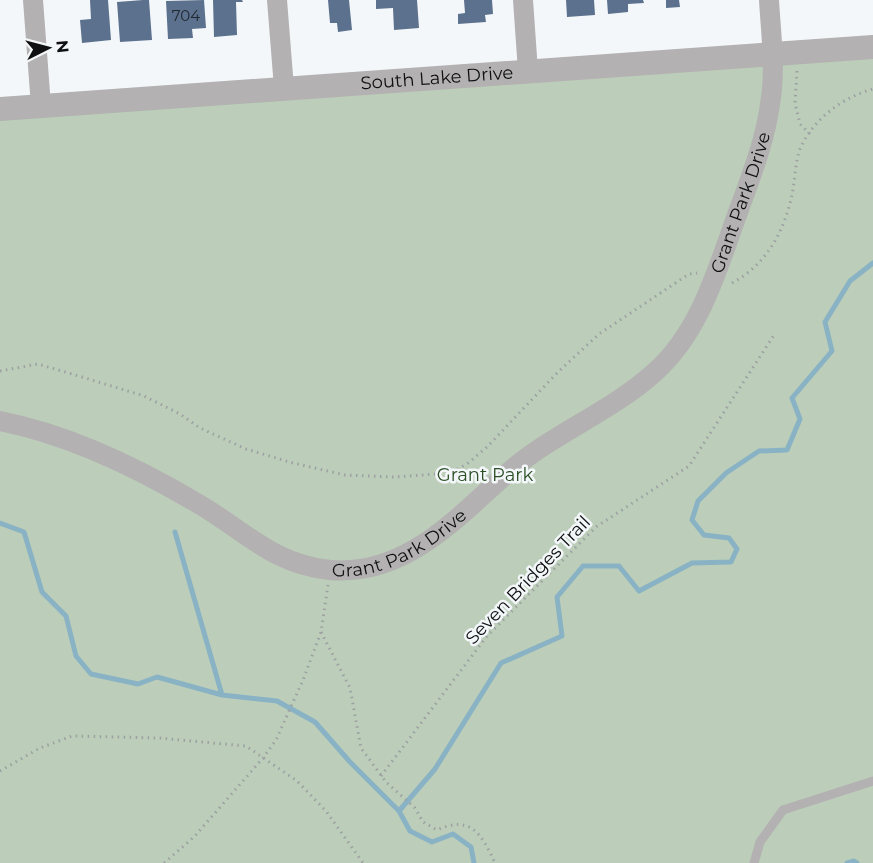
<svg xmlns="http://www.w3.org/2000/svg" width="873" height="863" font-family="Montserrat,sans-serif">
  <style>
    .green { fill: #bcceb9 }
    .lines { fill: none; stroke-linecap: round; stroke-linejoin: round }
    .stream { stroke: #89b3c4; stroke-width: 5 }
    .building { fill: #5b718d }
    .path { stroke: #9da0a2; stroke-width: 3; stroke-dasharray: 1.5 4.5; stroke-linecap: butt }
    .service { stroke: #b3b1b2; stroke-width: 9 }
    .minor { stroke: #b3b1b2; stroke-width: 20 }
    .tertiary { stroke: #b3b1b2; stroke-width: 24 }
    .labels { text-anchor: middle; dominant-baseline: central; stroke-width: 5; stroke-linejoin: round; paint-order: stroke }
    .number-label { font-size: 15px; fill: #222830 }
    .street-label { font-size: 18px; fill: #0f1011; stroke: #f4f7fa }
    .park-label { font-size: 18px; fill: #2a4f24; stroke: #f4f7fa }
  </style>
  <rect width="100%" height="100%" fill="#f4f7fa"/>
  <path class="green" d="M873,58V863H0V120Z"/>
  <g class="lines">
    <path class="stream" d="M0,523L24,532L42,592L66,616L76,656L91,674L138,684L157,677L222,695L277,701L315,722L350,762L399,811
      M175,532L222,695
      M474,863L471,847L453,834L432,842L410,831L399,811L435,769L501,663L562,636L557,597L583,566H619L639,591L692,563L731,562L737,549L729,538L704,535L692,520L698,501L726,473L759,451L787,450L800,419L792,398L832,351L825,322L850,281L873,263
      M847,863L854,861L857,863"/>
  </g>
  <path class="building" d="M90,0H108L111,40L82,43L80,20L91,19Z
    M143,0H149L152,40L120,42L117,2Z
    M204,0L206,28L192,29L193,38L168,39L166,1Z
    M213,0H242L243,2H236L237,35L214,37Z
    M328,0H349L352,30L338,32L337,23H330Z
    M376,0H417L419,28L394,30L393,8L376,9Z
    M464,0H492L493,14L485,15L486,22L458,24V14L465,13Z
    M566,0H594L595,15L567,17Z
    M607,0H643L644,3L628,4V12L608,14Z
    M666,0H679L680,7L666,8Z"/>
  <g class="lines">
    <path class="path" d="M797,71L795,103L800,124L810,134
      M732,283C766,265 784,232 792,195C795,180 795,163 800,149C813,119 843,97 873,89
      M0,371L38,364L82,377L144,396L180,414L200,428L246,449L293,463L345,475L395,477L450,473L467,464L487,447L557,373L599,334L689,274L697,273
      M321,632L350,688L361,748L386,782L415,808L423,822L437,830C471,814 482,835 495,863
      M0,771L40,748L72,736L159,738L246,746L297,781L326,811L363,863
      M381,776L487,636L596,527L689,466L774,335
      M164,863L194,837L263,758L276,740L303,680L321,632L328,585"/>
    <path class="service" d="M754,863L760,842L783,810L873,781"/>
    <g class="minor">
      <path d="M33,0L41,106"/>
      <path d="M277,0L284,88"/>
      <path d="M523,0L528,71"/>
      <path id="s1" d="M0,421C67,434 138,468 197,503C244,530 272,564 330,570C407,577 459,515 511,470C556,432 612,411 655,372C700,332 717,270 737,215C750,179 765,142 770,104C776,69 771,35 769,0"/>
    </g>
    <path class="tertiary" id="s2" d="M0,109L873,47"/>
  </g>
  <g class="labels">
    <g class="number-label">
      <text x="186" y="15">704</text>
    </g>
    <g class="street-label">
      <text stroke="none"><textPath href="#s2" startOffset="438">South Lake Drive</textPath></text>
      <text stroke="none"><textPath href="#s1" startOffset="945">Grant Park Drive</textPath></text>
      <text stroke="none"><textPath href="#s1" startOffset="441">Grant Park Drive</textPath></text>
      <text transform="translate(528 580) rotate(-46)">Seven Bridges Trail</text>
    </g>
    <g class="park-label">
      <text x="485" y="475">Grant Park</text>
    </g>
  </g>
  <g transform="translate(48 48) rotate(84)" stroke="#f4f7fa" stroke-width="4.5" paint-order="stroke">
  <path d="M0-4.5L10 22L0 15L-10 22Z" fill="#0f1011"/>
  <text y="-9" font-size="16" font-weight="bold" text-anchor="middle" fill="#0f1011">N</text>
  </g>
</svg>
